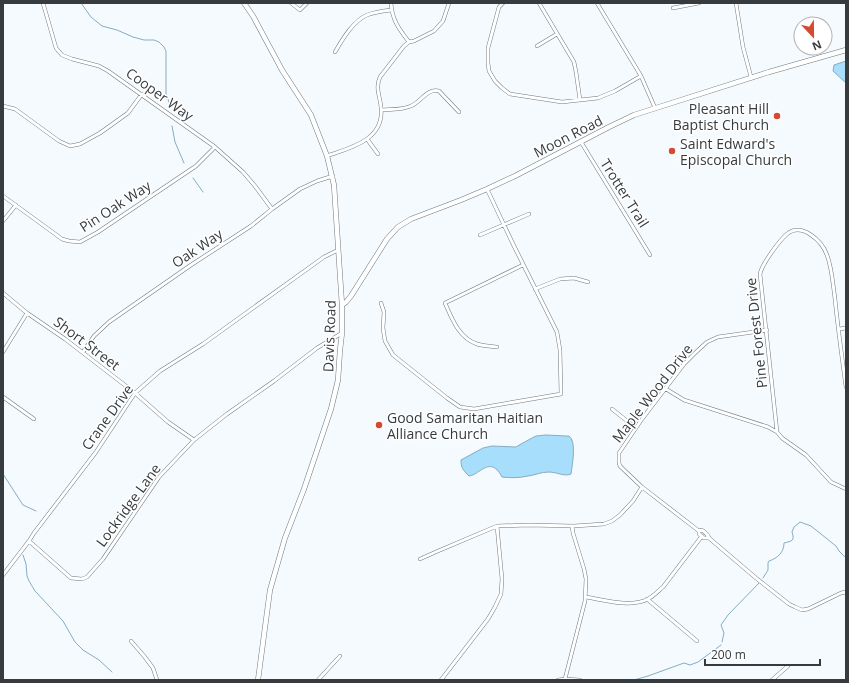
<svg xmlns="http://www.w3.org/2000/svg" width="849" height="683" font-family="'Open Sans',sans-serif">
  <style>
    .water { fill: #a7defb; stroke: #85adc2 }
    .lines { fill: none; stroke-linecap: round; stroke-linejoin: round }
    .stream { stroke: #85adc2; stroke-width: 1 }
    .street-casing { stroke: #70797e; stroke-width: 4 }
    .secondary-casing { stroke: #70797e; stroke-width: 5.5 }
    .street { stroke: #fff; stroke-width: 3 }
    .secondary { stroke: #fff; stroke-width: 4.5 }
    .poi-dot { fill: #d44930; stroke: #fff; stroke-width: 1.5 }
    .labels { text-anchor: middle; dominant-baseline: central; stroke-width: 3; stroke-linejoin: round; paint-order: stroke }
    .street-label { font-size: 14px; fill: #373b3d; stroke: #fff }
    .poi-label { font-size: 14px; fill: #373b3d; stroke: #fff; text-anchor: start }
  </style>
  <rect width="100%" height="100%" fill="#f4fafe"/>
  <path class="water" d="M846,61V83L833,71L834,65Z
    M546,435L566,436C567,436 568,436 569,436C577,441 572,466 571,474C564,477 557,472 549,472C541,472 535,475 528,476C519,478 511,478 502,477C500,474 499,471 496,469C487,461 478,475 469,476C463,470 461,468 461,460L483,448L492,446L516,447L521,444L532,438L536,436Z"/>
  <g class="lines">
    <path class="stream" d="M81,3L91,17L102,26L117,30L133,37L144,40H154L159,42L164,47L166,51V94L170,105
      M172,126L175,142L184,163
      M193,178L203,192
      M3,474L23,505L36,511
      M23,555L26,564L27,576L29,581L35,591L63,621L75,642L83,650L99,660L112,672
      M763,578L768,570V563L769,561C778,558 784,552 784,543C792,541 795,541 792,532L794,527L800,522L811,526L836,546L839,551L846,558
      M722,642L724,633L721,625L728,615L759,583
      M634,680L648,676L684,663L690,665L698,662L721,645"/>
    <defs>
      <path id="street" d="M43,3L56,48L62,55L72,59L99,66L108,71L215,147L243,172L255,186L272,209
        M291,3L300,10L307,3
        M391,3C392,20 399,29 409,42
        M503,3L499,7L488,48V63L489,71L495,81L502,88L510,94L562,102L598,98L615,91L641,76
        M539,3L574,62L576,72L580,100
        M597,3L641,76L655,108
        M736,3L743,47L751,77
        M673,8L699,3
        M537,46L557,34
        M335,52C342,40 353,21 367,15C375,12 383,11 391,10
        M3,106L15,109L59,141L70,146L80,144L100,133L128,113L142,94
        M382,110C391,109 402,110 411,106C421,102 427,88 439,91L459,112
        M367,139L378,154
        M581,142L650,255
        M327,156C350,148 385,140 381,107C380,96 375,88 380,77L404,46L409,42L414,41L434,31L443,21L449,3
        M3,196L62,239L69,241L80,242L98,232L196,166L215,147
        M3,221L16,205
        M480,235L529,214
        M535,289L560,279L574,278L588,282
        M3,293L27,313L65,339L135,393L168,422L194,440
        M381,303L384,312L383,328L385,341L393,355L447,398L460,407L474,409L561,394L560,350L557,332L513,244L487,189
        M839,329L846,328
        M767,330L718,337L707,342L695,353L684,364L642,419L619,453V463L620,466L623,469L642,487L699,531L702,530C706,533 708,534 709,538L756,578L789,604L795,607L802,610L808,609L841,593L846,592
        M497,347C490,346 483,346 477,344C459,338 452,319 445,303L523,265
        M3,352L27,313
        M83,352L94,336L109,322L191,265L251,226L272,209L300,189L317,181L333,176
        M666,389L684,400L768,427L777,432L782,438L806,455L831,482L846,489
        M3,397L34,419
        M612,409L636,428
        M777,432L760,274C762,264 779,241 787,234C802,222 822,241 827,255C832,268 833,285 835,299C838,329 842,358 846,387
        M699,531V534L704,538H709
        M29,541L71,578L82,579L87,577L103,559L159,477L194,440L227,414L274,381L317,348L342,333
        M420,559L438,551L497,526L528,525L574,526L604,524L612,521L620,515L633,501L642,487
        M3,575L29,541L34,533L96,452L135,393L160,371L203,344L324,257L338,250
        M586,597C604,600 631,608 648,599C654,596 658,591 663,587L702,536
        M647,599L697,641
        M131,641L144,656L153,668L157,680
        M565,679L585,601L586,579L584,569L573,533L572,526
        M318,680L340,656
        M441,680L488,619L495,607L501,594L502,579L497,526
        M558,680L565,679L580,680
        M772,680L788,666"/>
      <path id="secondary" d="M244,3L253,16L282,70L311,115L327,156L334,185L342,305V333L340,350L338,380L331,409L304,489L285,538L270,590L258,680
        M342,305L346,302L351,296L387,239L398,227L411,219L461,200L487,189L515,176L609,127L634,115L769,72L846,50"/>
    </defs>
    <use href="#street" class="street-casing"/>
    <use href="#secondary" class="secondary-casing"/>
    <use href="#street" class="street"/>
    <use href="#secondary" class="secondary"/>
  </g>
  <g class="poi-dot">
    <circle cx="777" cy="116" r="4"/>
    <circle cx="672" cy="151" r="4"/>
    <circle cx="379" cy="425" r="4"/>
  </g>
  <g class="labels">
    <g class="street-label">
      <text transform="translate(160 94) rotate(36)">Cooper Way</text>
      <text transform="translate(568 136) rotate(-27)">Moon Road</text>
      <text transform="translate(625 193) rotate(58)">Trotter Trail</text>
      <text transform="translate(115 206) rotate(-33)">Pin Oak Way</text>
      <text transform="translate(197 248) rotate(-34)">Oak Way</text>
      <text transform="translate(756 333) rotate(-96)">Pine Forest Drive</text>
      <text transform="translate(329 336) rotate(-88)">Davis Road</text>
      <text transform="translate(87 343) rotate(37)">Short Street</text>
      <text transform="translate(652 393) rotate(-52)">Maple Wood Drive</text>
      <text transform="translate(107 417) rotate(-54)">Crane Drive</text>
      <text transform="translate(128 505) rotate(-54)">Lockridge Lane</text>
    </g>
    <g class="poi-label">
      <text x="769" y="108" text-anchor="end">Pleasant Hill<tspan x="769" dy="16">Baptist Church</tspan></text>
      <text x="680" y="143">Saint Edward's<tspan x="680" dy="16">Episcopal Church</tspan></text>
      <text x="387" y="417">Good Samaritan Haitian<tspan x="387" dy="16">Alliance Church</tspan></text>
    </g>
  </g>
  <rect width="849" height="683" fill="none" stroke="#373b3d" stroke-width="8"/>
  <g transform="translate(813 36) rotate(158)"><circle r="19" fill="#ffffff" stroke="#afb1b1"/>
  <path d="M0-3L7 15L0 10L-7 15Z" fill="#d44930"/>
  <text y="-6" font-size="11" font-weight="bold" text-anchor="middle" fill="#373b3d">N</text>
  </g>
  <path d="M705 659v6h115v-6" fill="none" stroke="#373b3d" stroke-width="2"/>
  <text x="711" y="659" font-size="12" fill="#373b3d" stroke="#ffffff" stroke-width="3" paint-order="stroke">200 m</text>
</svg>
